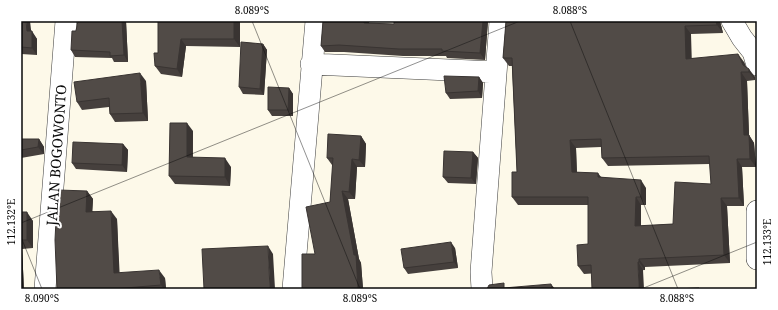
<svg xmlns="http://www.w3.org/2000/svg" width="778" height="310" font-family="'Noto Serif',serif">
  <style>
    .lines { fill: none; stroke-linecap: round; stroke-linejoin: round }
    .minor-casing { stroke: #3d3d3d; stroke-width: 22 }
    .minor { stroke: #fff; stroke-width: 21 }
    .wall { fill: #46403d; fill-rule: evenodd }
    .shaded-wall { fill: #393432 }
    .building { fill: #514b47; stroke: #393432; fill-rule: evenodd }
    .ticks { fill: none; stroke: #0a0a0a; stroke-width: 1; stroke-opacity: 0.45 }
    .labels { text-anchor: middle; dominant-baseline: central; stroke-width: 4; stroke-linejoin: round; paint-order: stroke }
    .street-label { font-size: 14px; fill: #0a0a0a; stroke: #fff }
    .neatline { fill: none; stroke: #0a0a0a; stroke-width: 1.5 }
    .ticks-label { font-size: 10px; text-anchor: middle; fill: #0a0a0a }
  </style>
  <rect width="100%" height="100%" fill="#fdf9e9"/>
  <g class="lines">
    <defs>
      <path id="minor" d="M732,21L742,38L753,52L757,65
        M311,64L496,72
        M757,211V259
        M45,289L66,21
        M293,289L316,21
        M482,289L481,272L500,21"/>
    </defs>
    <use href="#minor" class="minor-casing"/>
    <use href="#minor" class="minor"/>
  </g>
  <path class="wall" d="M21,21L31,31L37,39V55L21,54Z
    M126,21L128,62H114L112,58L75,57L71,50L76,31Z
    M158,21H240V47L186,46L182,77L161,74L155,66L158,53Z
    M323,21H369V23L394,24L488,21L485,60L447,58L446,56H403L344,52H325L321,46Z
    M506,21H720L723,33L691,34V58L744,62L746,67L755,77V80L747,81L749,135L754,143L756,167H742L744,206H727L730,263L645,267V270L584,274L578,266L588,244V205H518L512,197L517,172L512,66H509L503,58ZM601,147L602,158L608,166L710,164L711,184L673,224L641,226V205H646V188L602,177L577,172L576,148Z
    M263,44L267,50L264,95L243,94L239,87Z
    M479,77L483,83L482,98L450,99L446,93Z
    M146,81L148,121L115,122L110,114L109,107L82,110L77,102Z
    M289,88L293,94V116H272L268,110Z
    M193,131V157L231,167L230,186L175,184L169,176Z
    M361,136L366,144L365,167H357L355,199H348L359,259L361,263L363,289H302L315,254L330,202L333,165H332L327,158Z
    M21,139H39L44,147V154L21,158Z
    M123,144L128,150L127,172L76,169L72,163Z
    M473,152L478,158L476,184L448,183L443,177Z
    M87,191L93,199L92,211L117,219L119,273L165,278L166,289H57L58,220Z
    M21,212L33,221V248L22,249L24,289H21Z
    M455,248L458,268L408,274L404,268Z"/>
  <path class="shaded-wall" d="M26,21H30L32,38L27,31Z
    M122,21H126L128,62L124,55Z
    M234,21H240V47L234,39Z
    M364,21H369V29L364,23Z
    M483,21H488L485,60L480,53Z
    M716,21H720L723,33L717,25Z
    M685,26L691,34L692,67L686,59Z
    M32,31L37,39V55L32,48Z
    M181,39L186,46L182,77L177,69Z
    M263,44L267,50L264,95L260,89Z
    M738,54L744,62L748,72L743,65Z
    M749,69L755,77V80L749,72Z
    M741,72L747,81L749,135L754,143L756,167L750,159L744,135Z
    M140,73L146,81L148,121L143,113Z
    M479,77L483,83L482,98L478,91Z
    M289,88L293,94V116L288,110Z
    M21,113L22,125L21,123Z
    M187,123L193,131L192,166L187,157Z
    M361,136L366,144L365,167L359,160Z
    M39,139L44,147V154L38,147Z
    M570,140L576,148L577,181L572,172Z
    M123,144L128,150L127,172L122,165Z
    M473,152L478,158L476,184L471,178Z
    M225,158L231,167L230,186L225,177Z
    M352,159L357,167L355,199L349,192Z
    M737,159L742,167L744,206L739,198Z
    M598,173L604,181L598,177Z
    M641,180L646,188V205L641,197Z
    M87,191L93,199L92,220L86,212Z
    M342,191L348,199L359,259L361,263L363,289H358L354,255Z
    M636,197L641,205V234L635,226Z
    M721,198L727,206L730,263L724,255Z
    M111,211L117,219L120,281L114,273Z
    M27,212L33,221V248L27,240Z
    M451,242L455,248L458,268L454,262Z
    M268,246L273,254L275,289H270Z
    M21,247L22,249L24,289H21Z
    M639,259L645,267V270L639,262Z
    M638,262L643,270L644,289H639Z
    M159,270L165,278L166,289H164L161,285Z
    M551,284L555,289H552Z"/>
  <path class="building" d="M21,21H26L27,31H32V48L21,47Z
    M78,21H122L124,55L110,56V52L71,50L72,31H76Z
    M158,21H234V39H181L177,69L155,66L154,53H158Z
    M323,21H364V23L394,24V21H483L480,53L442,51V49H399L339,45L321,46Z
    M506,21H716L717,25L685,26L686,59L738,54L743,65L749,69V72H741L744,135H749L750,159H737L739,198H721L724,255L639,259V262H638L639,289H592L591,265L578,266L577,245L588,244V197H512V172H517L512,58H503ZM601,139L602,158L709,156L711,184L675,182L673,224L635,226L636,197H641V180L598,177V173L572,172L570,140Z
    M241,42L263,44L260,89L239,87Z
    M140,73L143,113L110,114L109,98L77,102L74,82Z
    M444,76L479,77L478,91L446,93Z
    M268,87L289,88L288,110H268Z
    M170,123H187V157L225,158V177L169,176Z
    M328,134L361,136L359,160L352,159L349,192L342,191L354,255H356L358,289H302V254H315L306,207L330,202L333,158H327Z
    M21,139H39L38,147L21,150Z
    M73,142L123,144L122,165L72,163Z
    M444,151L473,152L471,178L443,177Z
    M59,190L87,191L86,212L111,211L114,273L159,270L161,285L113,289H57L55,240L56,220H58Z
    M21,212H27V240H21Z
    M451,242L454,262L404,268L401,249Z
    M268,246L270,289H204L202,249Z
    M504,283V288L551,284L552,289H487L489,285Z
    M699,288V289H674Z"/>
  <path class="ticks" d="M252,21L360,289M570,21L678,289M21,223L520,21M21,237L42,289M641,289L757,242"/>
  <g class="labels">
    <g class="street-label">
      <text transform="translate(56 155) rotate(-86)">JALAN BOGOWONTO</text>
    </g>
  </g>
  <rect width="778" height="310" fill="none" stroke="#ffffff" stroke-width="44"/>
  <rect x="22" y="22" width="734" height="266" class="neatline"/>
  <g class="ticks-label">
    <text x="252" y="14">8.089°S</text>
    <text x="570" y="14">8.088°S</text>
    <text transform="translate(11 222) rotate(-90)" y="4">112.132°E</text>
    <text transform="translate(767 242) rotate(-90)" y="4">112.133°E</text>
    <text x="42" y="302">8.090°S</text>
    <text x="360" y="302">8.089°S</text>
    <text x="677" y="302">8.088°S</text>
  </g>
</svg>
